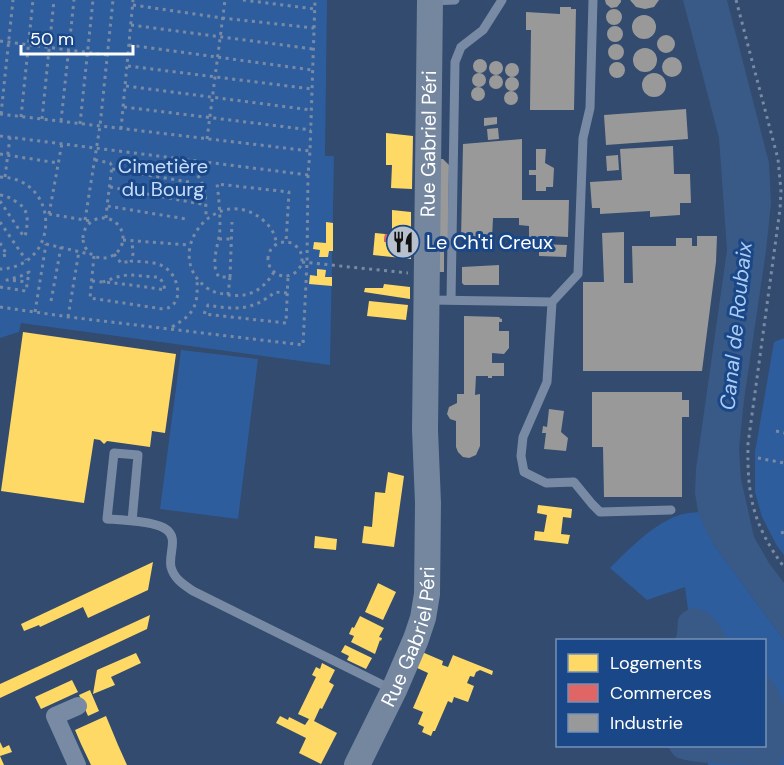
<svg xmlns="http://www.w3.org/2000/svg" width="784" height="765" font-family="'DM Sans',sans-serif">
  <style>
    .green { fill: #2e5d9e }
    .water { fill: #395a87 }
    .homes { fill: #ffd966 }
    .shops { fill: #e06666 }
    .industry { fill: #999 }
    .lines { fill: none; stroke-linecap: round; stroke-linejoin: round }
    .path { stroke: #798ba4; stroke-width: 3; stroke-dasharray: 3 4.5; stroke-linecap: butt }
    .lane { stroke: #798ba4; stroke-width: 9 }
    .street { stroke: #798ba4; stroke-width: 18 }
    .secondary { stroke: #75869f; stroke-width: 26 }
    .labels { text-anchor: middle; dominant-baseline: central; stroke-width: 6; stroke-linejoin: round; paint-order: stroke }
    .street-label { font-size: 20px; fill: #fff; stroke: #1a4787 }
    .park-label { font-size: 20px; fill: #c7dcf9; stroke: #1a4787 }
    .poi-label { font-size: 20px; fill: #fff; stroke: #1a4787; text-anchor: start }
    .water-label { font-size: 21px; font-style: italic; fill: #adccf4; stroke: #1a4787 }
  </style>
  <rect width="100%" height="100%" fill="#324b6e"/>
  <path class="green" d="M0,0H327L325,156H334L330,365L21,323L19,332L0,338Z
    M784,338V555L777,546L762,517L755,492V452L774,342Z
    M181,350L258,359L238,519L160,509Z
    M698,512L714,545L784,640V765H708L705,746H764V640H692L685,587L647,600L610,568C628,550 647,530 670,519C679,514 688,513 698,512Z"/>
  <path class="water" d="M683,0H727L769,163L771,203L766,251L744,400L739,449L741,479L754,537L769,563L784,583V640L714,545L704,527L698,512L695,493L696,469L727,250L719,138Z
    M692,608C712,609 719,625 728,640H675C682,624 670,617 692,608Z
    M765,672L777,688L784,706V755L779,765C757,765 692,765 676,757C672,754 670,750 668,746H764Z"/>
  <path class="homes" d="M386,133L413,136L412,189L391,188L392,165H386Z
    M392,210L411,212V237L392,235Z
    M326,222L333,223V251H329L328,257H319L320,250L313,249L314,242L326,243Z
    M375,233L385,234L384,242H386V244L411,247V259L373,255Z
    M317,269L326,270L325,277H332V286L309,284L310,275L317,276Z
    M384,284L410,287V299L364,292L365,288H383Z
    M369,301L408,305L406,320L367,316Z
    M23,332L176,354L165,433L152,431L150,447L107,441L104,444L100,440L94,439L84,503L1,491Z
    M388,472L404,476L394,547L362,543L364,526L372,527L375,492L385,493Z
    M538,505L572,509L571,518L563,517L561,534L570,535L568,544L534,540L535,531L544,532L547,515L537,513Z
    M315,536L337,539L336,550L314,548Z
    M153,562L148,590L88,618L83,607L40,627L39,625L24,631L21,624Z
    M378,583L396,592L383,620L365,612Z
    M150,615L147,629L0,698V684Z
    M360,616L384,628L379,637L382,638L381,641L380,640L375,654L351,642L354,636L349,634L352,627L354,628Z
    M345,645L372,658L366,669L347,660L349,656L341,652Z
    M422,652L443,661L442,665L448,667L453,655L493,671L492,675L480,670L476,672L474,677L470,676L467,683L474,686L468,702L454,697L452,703L448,701L435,731H433L431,736L422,732L424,727L418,724L423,712L413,708L428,673L415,667Z
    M136,653L141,663L111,677L115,685L93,694L97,670Z
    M322,663L335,670L329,682L334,685L322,709L320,708L314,721L337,733L321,764L299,753L306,738L276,723L280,716L288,720L289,717L305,725L309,719L298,714L316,677L312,675L316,667L320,669Z
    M72,680L78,692L41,709L35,697Z
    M90,690L99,711L88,716L79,695Z
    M106,716L118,745L127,765H91L81,744L75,730Z
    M0,742L3,748L9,745L12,752L0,756L4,765H0Z"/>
  <path class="shops" d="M385,234L411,237V247L386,244V242H384Z"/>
  <path class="industry" d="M605,0H621V2L617,7L611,8L606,4Z
    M630,0H659L654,7L645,9L636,7Z
    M560,7H571V9H576L574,110H530L531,30H526V12L560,14Z
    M606 17a8 8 0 1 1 16 0a8 8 0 1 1-16 0Z
    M632 27a12 12 0 1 1 24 0a12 12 0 1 1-24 0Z
    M607 34a8 8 0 1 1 16 0a8 8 0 1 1-16 0Z
    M657 44a9 9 0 1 1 18 0a9 9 0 1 1-18 0Z
    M608 52a8 8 0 1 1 16 0a8 8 0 1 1-16 0Z
    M633 60a12 12 0 1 1 24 0a12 12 0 1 1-24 0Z
    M662 67a10 10 0 1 1 20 0a10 10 0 1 1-20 0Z
    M473 66a7 7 0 1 1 14 0a7 7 0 1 1-14 0Z
    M489 68a7 7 0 1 1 14 0a7 7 0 1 1-14 0Z
    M609 70a8 8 0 1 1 16 0a8 8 0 1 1-16 0Z
    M505 70a7 7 0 1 1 14 0a7 7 0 1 1-14 0Z
    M642 85a12 12 0 1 1 24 0a12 12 0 1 1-24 0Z
    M472 80a7 7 0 1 1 14 0a7 7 0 1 1-14 0Z
    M489 82a7 7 0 1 1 14 0a7 7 0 1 1-14 0Z
    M505 84a7 7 0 1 1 14 0a7 7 0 1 1-14 0Z
    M471 94a7 7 0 1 1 14 0a7 7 0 1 1-14 0Z
    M504 98a7 7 0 1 1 14 0a7 7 0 1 1-14 0Z
    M686,109L688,139L606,145L604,115Z
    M497,117V124L484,126V118Z
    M498,128L499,139L488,140L487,129Z
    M522,139V200H569L568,237L549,236L548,241L529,240V226L519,225V218H493L492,239H461L463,144Z
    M673,146L674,174H690L691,203H680V215L650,217V211L600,214V208H592L590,182L622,180L620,149Z
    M536,149H546L545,163L554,168L553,187H546V191H536V175H529V170H536Z
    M618,155L619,170L607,171L606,156Z
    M439,159H443L449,165L448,238H446L445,244H444V272H438Z
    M624,232V283H633L632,246H676V238H692V246H697V236H717L716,262L702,371H583V282H604L602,233Z
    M539,244L567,245L566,257L539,256Z
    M499,265V285H464L462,283V267Z
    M464,316L500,317L499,318L502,319V322H499V331H509V348L504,354L492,353V363H504V376H492V378H488V376H476L475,395L480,394V446L476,455L469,458L463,457L458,452L456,447V421L450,419L447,414L449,407L457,403V394H464Z
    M592,392H682V400H689V417H682V497H604L603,447H592Z
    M549,409L564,411L561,432L568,438L566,451L544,449L546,433H542L543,426L547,427Z"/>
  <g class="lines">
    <path class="path" d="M243,0L315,9
      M736,0L778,159L781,191L780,209L748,444C747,496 753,525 784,567
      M133,5L222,18L314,28
      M131,25L313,49
      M0,41L107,55
      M129,45L312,70
      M128,66L312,89
      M126,86L311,110
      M124,107L311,130
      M0,114L310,151
      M1,114L13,0
      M21,117L33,0
      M42,119L54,0
      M61,121L74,0
      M80,124L93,0
      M121,129L133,0
      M0,136L308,175
      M207,139L225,0
      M0,154L58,163
      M173,159C205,172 206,187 206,219
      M95,160L110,163L112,166L107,206L186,219
      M112,169L189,182
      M0,177C61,178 61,267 0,269
      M5,177L10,137
      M110,187L206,205
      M0,195C7,196 12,199 18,203C31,211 27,225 25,238
      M0,201L24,237
      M49,214L62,143
      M49,214L91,221
      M106,218L107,206
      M83 238a20 20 0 1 1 40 0a20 20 0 1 1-40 0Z
      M85,220L100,126L113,0
      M0,222L26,260
      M219,239H232
      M123,240L189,245
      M268 259a17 17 0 1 1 34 0a17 17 0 1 1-34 0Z
      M0,243L7,255L0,256
      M46,244L89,254
      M114,254L121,263L131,261
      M94,256L90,298L163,309C184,307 180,279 167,269C158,261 142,262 131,261L133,254L132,241
      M302,262L408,273
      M274,272C262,292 246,299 224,294C217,293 213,292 207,288C159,253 218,180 264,221C271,227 276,235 276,244
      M230,277L232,222
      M92,281C117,283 141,286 165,290L163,282L158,277C148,277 137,275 128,275C119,276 111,279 103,282
      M0,287L26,291L29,272L21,276L7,280L28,282
      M287,293L275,292C252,311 235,310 208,305L204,314L286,323L288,276
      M228,295L230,277H219C209,263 220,243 220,227C220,213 219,198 217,184L289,192L286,242
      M51,301L61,247
      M0,307L69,317L303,345L307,262L308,175L310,151L315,0
      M35,312L46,244
      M68,317L79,251
      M172,327C196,313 198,305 197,277
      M776,431L784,433
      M758,458L784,463
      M781,533L784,532"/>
    <path class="lane" d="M593,0L590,108L583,138L578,274L552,302L547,382L523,437L521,456L524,472L546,483L574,482L592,504L600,512L671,510
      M431,1L455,0
      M429,300L552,302
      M451,300L455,62L461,47L483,30L502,0
      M132,521L138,455L114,453L107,519C122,520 152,521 164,528C180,537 168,553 171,567C174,579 184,585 193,591L393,690"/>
    <path class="street" d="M77,765L55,716L78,706"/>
    <path class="secondary" id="s1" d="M357,765L394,690L416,639L423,618L427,594L428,503L425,430L430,0"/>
  </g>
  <defs>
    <symbol id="restaurant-disc" viewBox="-11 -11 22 22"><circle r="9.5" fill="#b7c0cc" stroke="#1a4787"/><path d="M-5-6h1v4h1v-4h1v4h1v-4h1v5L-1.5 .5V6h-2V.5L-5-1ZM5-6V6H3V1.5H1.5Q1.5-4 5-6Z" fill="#111"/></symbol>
  </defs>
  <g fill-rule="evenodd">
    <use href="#restaurant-disc" x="384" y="223" width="38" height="38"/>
  </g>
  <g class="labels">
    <g class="street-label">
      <text stroke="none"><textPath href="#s1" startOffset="636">Rue Gabriel Péri</textPath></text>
      <text stroke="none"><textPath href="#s1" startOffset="140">Rue Gabriel Péri</textPath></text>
    </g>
    <g class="park-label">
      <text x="163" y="166">Cimetière<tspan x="163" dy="23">du Bourg</tspan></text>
    </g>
    <g class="poi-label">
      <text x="426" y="242">Le Ch'ti Creux</text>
    </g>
    <g class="water-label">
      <text transform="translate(736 326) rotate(-84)">Canal de Roubaix</text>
    </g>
  </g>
  <rect x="556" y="639" width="210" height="108" fill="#1a4787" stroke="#7691b7" stroke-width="1.5"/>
  <rect x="568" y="654" width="30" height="18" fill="#ffd966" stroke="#7691b7" stroke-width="1.5"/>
  <text x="610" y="669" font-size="18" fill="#ffffff">Logements</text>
  <rect x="568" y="684" width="30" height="18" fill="#e06666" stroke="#7691b7" stroke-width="1.5"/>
  <text x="610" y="699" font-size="18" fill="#ffffff">Commerces</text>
  <rect x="568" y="714" width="30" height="18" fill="#999999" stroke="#7691b7" stroke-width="1.5"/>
  <text x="610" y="729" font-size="18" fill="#ffffff">Industrie</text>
  <path d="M21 45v9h112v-9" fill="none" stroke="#ffffff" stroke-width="3"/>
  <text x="30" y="45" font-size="18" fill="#ffffff" stroke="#1a4787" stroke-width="4.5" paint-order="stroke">50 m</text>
</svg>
